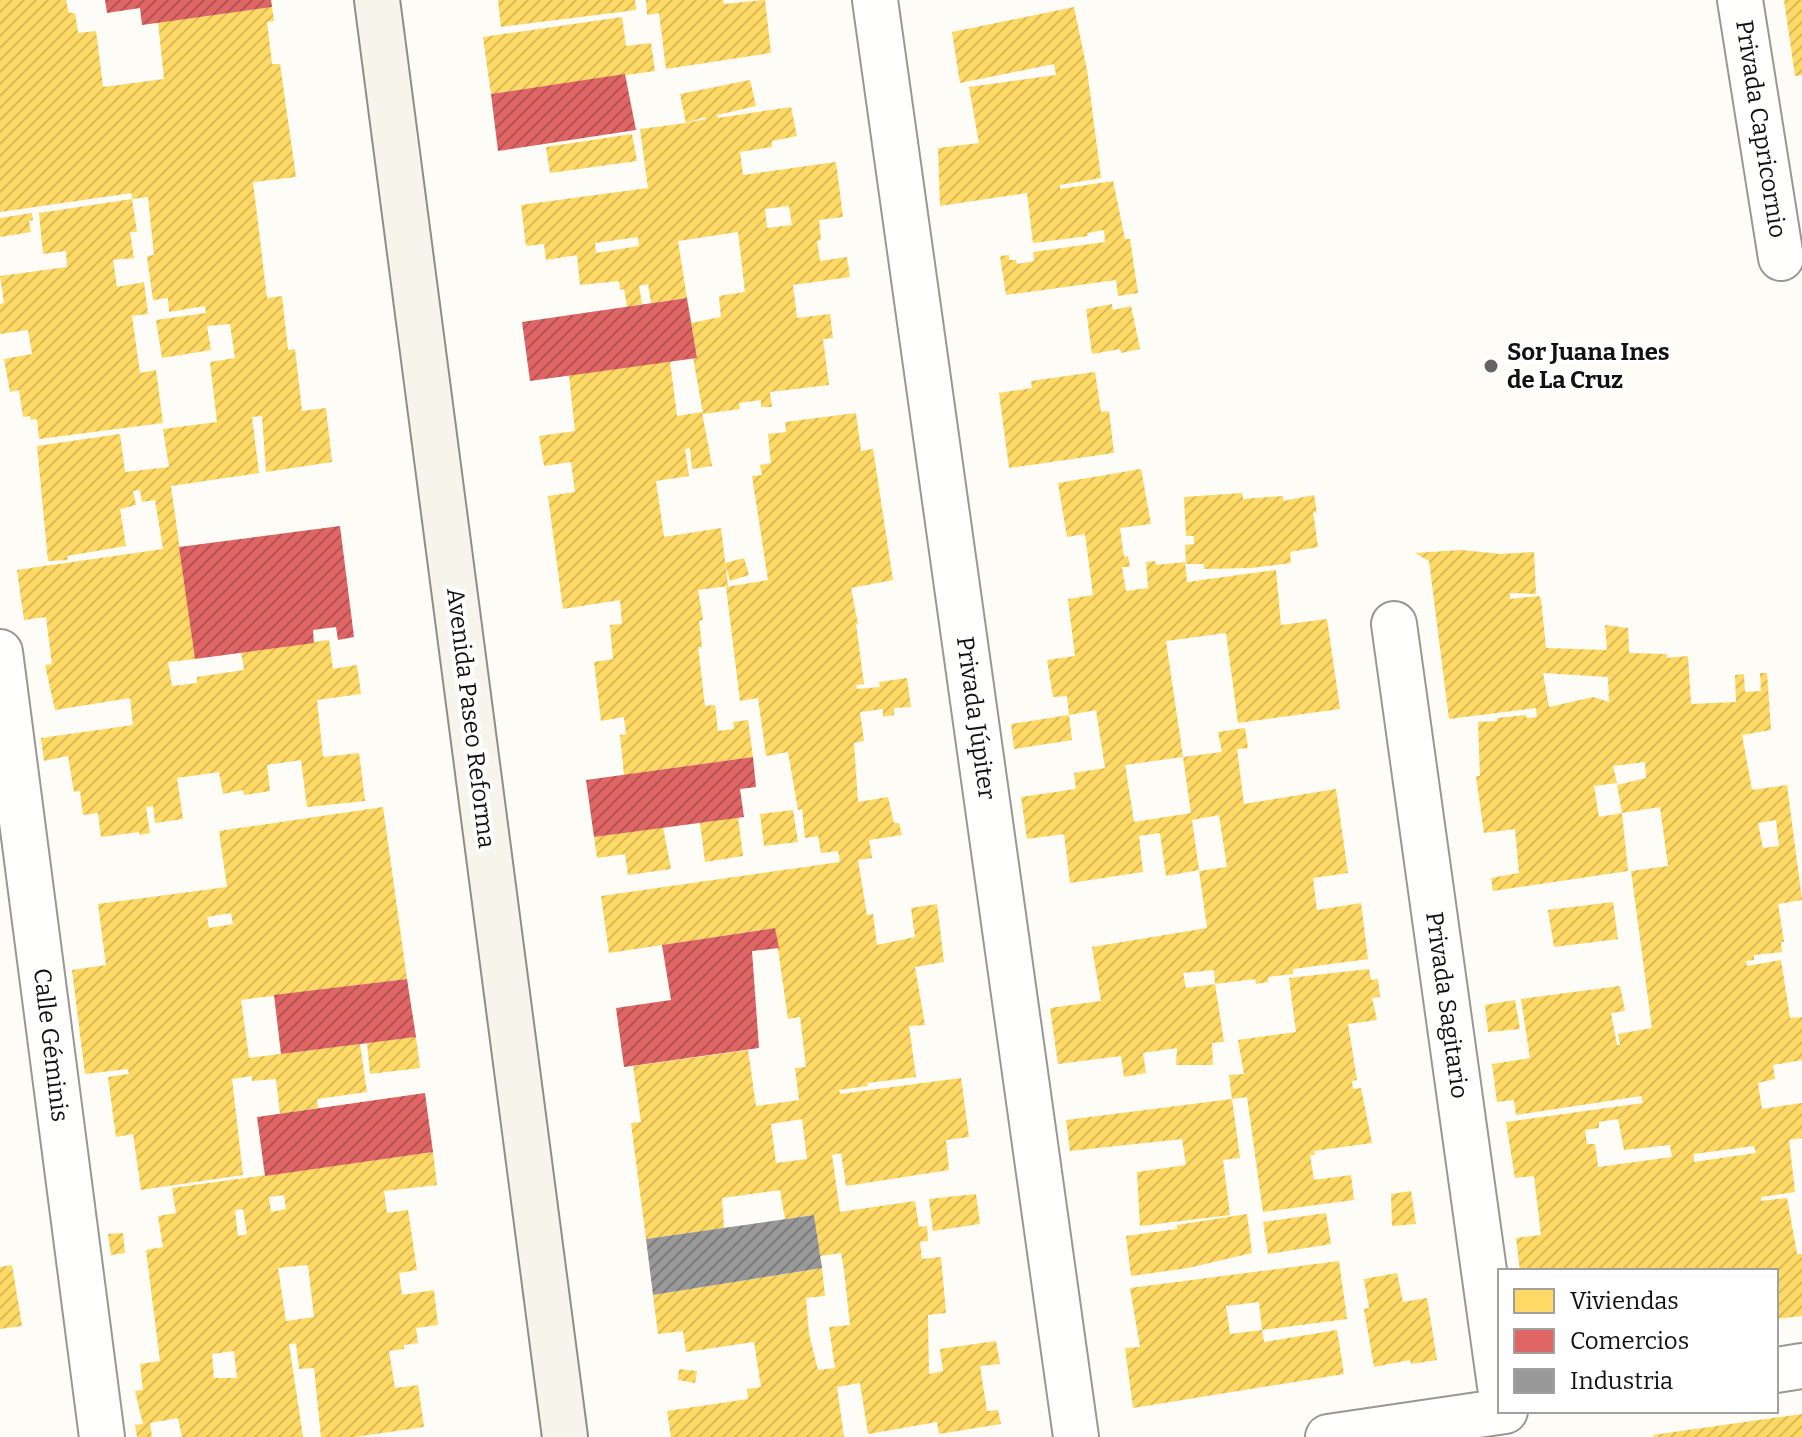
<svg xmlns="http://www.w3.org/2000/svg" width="1802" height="1437" font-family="Bitter,serif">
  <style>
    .homes { fill: url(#homes-hatch); fill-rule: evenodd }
    .shops { fill: url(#shops-hatch) }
    .industry { fill: url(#industry-hatch) }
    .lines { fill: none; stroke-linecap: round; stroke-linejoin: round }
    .minor-casing { stroke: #979795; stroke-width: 48 }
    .secondary-casing { stroke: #8e8d8b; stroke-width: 48 }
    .minor { stroke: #fffffe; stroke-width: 44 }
    .secondary { stroke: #f6f4eb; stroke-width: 44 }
    .poi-dot { fill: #646362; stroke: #fff; stroke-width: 3 }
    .labels { text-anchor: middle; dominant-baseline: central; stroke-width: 8; stroke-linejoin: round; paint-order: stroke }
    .street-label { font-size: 24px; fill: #111; stroke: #fff }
    .poi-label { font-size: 24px; font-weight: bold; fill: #111; stroke: #fff; text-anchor: start }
  </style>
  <defs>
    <pattern id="homes-hatch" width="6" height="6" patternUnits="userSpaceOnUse" patternTransform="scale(2)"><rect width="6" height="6" fill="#ffd966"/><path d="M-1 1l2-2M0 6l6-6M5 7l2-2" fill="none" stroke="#dab957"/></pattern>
    <pattern id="shops-hatch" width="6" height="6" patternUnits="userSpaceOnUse" patternTransform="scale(2)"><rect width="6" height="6" fill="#e06666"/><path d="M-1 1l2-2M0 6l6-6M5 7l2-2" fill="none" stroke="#b45353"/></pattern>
    <pattern id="industry-hatch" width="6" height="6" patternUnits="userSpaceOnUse" patternTransform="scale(2)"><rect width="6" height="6" fill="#999"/><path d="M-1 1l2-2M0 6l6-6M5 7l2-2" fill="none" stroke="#7b7b7b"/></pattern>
  </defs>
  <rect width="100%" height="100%" fill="#fdfcf7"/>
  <path class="homes" d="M0,0H66L69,13H75L78,33L96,31L103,87L164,79L158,22L272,7L274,21L267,22L272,64H280L296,177L253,182L267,298L282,296L288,350L295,349L302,411L326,408L332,462L266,472L262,416L252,417L259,473L171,486L195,659L168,662L172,686L197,683V677L244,670L241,652L329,640L333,669L357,665L361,694L317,700L323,757L359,753L365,801L307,807L301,760L267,765L270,791L244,795L243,790L223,794L219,772L177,778L183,819L155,823L153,806L146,807L150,833L140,835L139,832L101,837L98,813L83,815L80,791L74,792L68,756L44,761L41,738L133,725L130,698L55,710L45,665L52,664L46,617L24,620L17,570L163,549L155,500L142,502L140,490L133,491L136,505L120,509L126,546L67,556L68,560L48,561L37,446L120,434L125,472L169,467L163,429L217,422L210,362L235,358L230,324L207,326L211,350L162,358L156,320L206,313L205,306L169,312L168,298L153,300L147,256L154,255L148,197L132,199V193L0,212Z
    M498,0H635L636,10L501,27Z
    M646,0H723L724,4L765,0L771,53L666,69L659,13L647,15Z
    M1784,0H1802V75L1795,76Z
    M1074,7L1087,70L1101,178L1060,185V189L1113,181L1125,239H1130L1138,293L1118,296L1116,280L1006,295L1000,256L1009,255V260H1016L1017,264L1034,261L1033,252L1105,242L1104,230L1087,233L1088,236L1033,243L1027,193L940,206L938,148L979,143L969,87L1056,75L1054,64L960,83L952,32Z
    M622,17L626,46L651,43L655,71L491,94L483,37Z
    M750,80L756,106L717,115L718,118L791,107L797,136L772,141V147L740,152L743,175L836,162L843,217L819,220L821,240L817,241L820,261L847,257L850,277L793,285L797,318L830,314L833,338L823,339L829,385L770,392L772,407H761V400L739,403L740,409L703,414L693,357L697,358L691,323L721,317L719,296L745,292L738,232L678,241L687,298L651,303L648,284L639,286L642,304L627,307L624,289L620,290L619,281L580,285L577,255L546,260L544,244L526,246L521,205L648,188L640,129L664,126L686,123L706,119L705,117L686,123L680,94ZM789,206L792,225L767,228L765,209ZM638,237L639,246L596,253L595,243Z
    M632,134L637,161L550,173L546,147Z
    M132,199L137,232H130L134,258L113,260L117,287L144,282L148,314L132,316L140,373L156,370L163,423L39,439L37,419L31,420L30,416L23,417L19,390L10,392L4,359L32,354L28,330L0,334V304L4,303L0,276L67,267L66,251L43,254L39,213Z
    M32,213L33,220L29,221L31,232L0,237V218Z
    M1112,304L1113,310L1131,306L1140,349L1121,353L1120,349L1092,354L1086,309Z
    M670,361L677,416L702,412L712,466L692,469L690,448L685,449L689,476L656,481L664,537L721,528L728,586L698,590L703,620L699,621L702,647H698L705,706L715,705L718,731L734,729L733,722L748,720L753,757L624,775L620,735L626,734L624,717L601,721L594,662L613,659L610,625L622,624L620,600L563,609L548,496L575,492L571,462L544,466L539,436L575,431L569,375Z
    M1095,372L1101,412L1109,411L1114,453L1009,468L999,393L1032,388L1031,381Z
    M856,413L861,451L873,449L893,580L851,588L858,624H856L864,684L856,685L857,689L880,687L879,682L907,678L911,707L894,708V715L883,717V709L860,712L864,741L854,743L858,802L888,797L894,823H899L902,835L869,840L872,858L858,860L867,915L873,914L877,945L915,937L911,908L937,904L944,962L915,967L925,1025L909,1026L916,1077L867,1083L868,1086L839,1090L840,1094L961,1078L969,1137L946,1140L949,1170L846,1186L841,1153L832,1155L840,1212L915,1201L919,1227L927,1226L928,1241L920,1242L922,1259L941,1257L946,1313L928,1315L929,1374L943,1371L940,1349L996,1341L1000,1364L980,1366L987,1411L998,1410L1001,1424L939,1434L937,1422L868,1434L860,1383L837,1387L844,1437H671L667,1411L748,1399L747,1389L761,1387L754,1342L686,1352L683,1331L658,1334L653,1295L822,1268L825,1296L806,1298L809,1334L818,1370L835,1368L829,1327L850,1325L844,1270L841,1253L820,1256L814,1215L785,1219L780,1190L722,1198L724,1228L646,1239L631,1123L641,1122L633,1066L748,1050L756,1106L799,1100L795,1068L806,1067L800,1017L788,1019L775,928L609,953L601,896L840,862L838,851L821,853L818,836L805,838L802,809L798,810L788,752L766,756L758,698L740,701L726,587L768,580L752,476L762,475L760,465L771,463L768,434L786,432L785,422ZM802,1119L807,1159L776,1163L771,1124Z
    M1141,469L1151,524L1120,528L1124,557L1128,556L1130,567H1122L1126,591L1148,588L1146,562L1155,561L1156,565L1185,562L1187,582L1276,570L1281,625L1327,619L1340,709L1238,723L1226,633L1166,641L1183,757L1125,765L1134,822L1191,813L1183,757L1222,752L1218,732L1245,728L1248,748L1237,749L1244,804L1336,789L1348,873L1313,878L1317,910L1361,903L1368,959L1293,969V974L1268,977V982L1256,984L1255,979L1215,984L1214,970L1183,973L1186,988L1215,984L1224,1042L1212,1043L1213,1065H1176L1177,1048L1143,1053L1146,1073L1124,1077L1121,1056L1058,1064L1050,1008L1101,1001L1092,947L1207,928L1199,871L1227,867L1219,815L1192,820L1199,870L1166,876L1160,833L1139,836L1143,872L1070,883L1064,834L1027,839L1021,797L1076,789L1074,773L1105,768L1096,710L1069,715L1072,740L1014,749L1011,724L1069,715L1067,696L1053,697L1047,660L1075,656L1068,599L1093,595L1085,534L1067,537L1058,483Z
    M1242,493L1243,499L1283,496V501L1314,495L1317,513L1313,511L1318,547L1290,552L1291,563L1251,568L1204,569V564H1186L1185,545L1194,544V536H1186L1184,497Z
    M1461,550L1501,554L1534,552L1536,594L1510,593V599L1539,596L1541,599L1546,648L1607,650L1605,625L1628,628L1629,653L1667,654V658L1688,656L1691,704L1736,702L1735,675L1744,674L1745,692L1761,691L1760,673H1767L1771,730L1742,735L1752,790L1787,785L1802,900L1778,904L1784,942H1781L1782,952L1754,955V960L1746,961L1747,966L1781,960L1790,1018L1802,1017V1060L1773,1065L1775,1079L1758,1083L1762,1109L1802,1103V1138L1789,1140L1795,1192L1761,1197V1201L1787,1198L1797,1254H1802V1316L1776,1319V1271H1520L1516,1238L1541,1235L1534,1176L1515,1178L1506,1122L1643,1103L1641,1096L1516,1115L1514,1100L1497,1102L1492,1064L1530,1058L1521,999L1620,986L1625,1011L1611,1013L1617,1045H1620L1618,1034L1652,1028L1631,871L1668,866L1660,807L1622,813L1617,785L1646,778L1645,762L1613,766L1617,783L1594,786L1599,817L1622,813L1628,871L1493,891L1491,878L1519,873L1515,829L1484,833L1476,776H1480L1478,722L1497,721V718L1526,715V718L1537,717L1536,708L1449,719L1429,561L1415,553ZM1543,673L1608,677L1609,702L1593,697L1549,707ZM1776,820L1779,846L1763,848L1758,823ZM1618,1119L1624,1150L1670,1145L1672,1157L1598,1167L1595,1144H1587L1585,1130L1599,1128V1122ZM1754,1146L1756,1153L1694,1162V1154Z
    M744,558L749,575L730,581L725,563Z
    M383,807L407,979L241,1000L249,1058L360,1044L367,1092L317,1099L318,1108L280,1114L276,1079L252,1081V1076L232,1079L243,1175L141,1190L133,1134L116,1137L108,1077L129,1074L128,1069L85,1074L72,970L106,965L98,904L227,887L219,831ZM231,913L233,924L209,928L207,917Z
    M793,810L798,842L764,846L760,814Z
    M738,817L743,856L705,862L700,823Z
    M663,827L671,869L628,875L625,854L597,858L594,837Z
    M1613,902L1618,939L1554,947L1548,910Z
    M1369,969L1371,980L1378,979L1380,997L1372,998L1377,1020L1348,1024L1357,1080L1352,1081L1353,1089L1361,1088L1372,1143L1314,1151L1315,1155H1310L1314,1180L1351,1175L1354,1200L1263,1212L1247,1097L1232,1099L1240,1158L1223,1160L1230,1215L1140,1226L1137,1172L1186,1165L1182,1139L1070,1151L1066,1120L1232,1099L1229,1075L1244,1074L1238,1040L1296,1032L1289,978Z
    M1515,1000L1520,1029L1488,1032L1485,1005Z
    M416,1037L420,1068L370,1074L367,1043Z
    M433,1152L437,1185L384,1191L387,1213L408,1210L417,1270L399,1273L402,1295L434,1290L438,1325L416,1328L418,1343L404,1345V1349L389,1351L395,1388L418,1385L424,1427L355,1437H321L314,1368L299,1369L296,1343L289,1344L303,1437H182L178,1418L150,1423L152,1437H137L135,1425L143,1424L135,1391L143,1390L140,1364L160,1361L146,1250L163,1247L158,1216L176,1213L172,1188ZM284,1195L286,1209L271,1212L269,1197ZM243,1209L247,1234L238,1236L235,1210ZM308,1265L314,1317L286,1321L278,1268ZM234,1351L237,1378H214L212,1354Z
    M1411,1191L1416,1224L1392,1226L1391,1194Z
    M976,1194L980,1224L933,1231L929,1199Z
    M1326,1213L1331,1244L1268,1254L1263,1222Z
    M1247,1214L1252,1253L1188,1268L1131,1276L1126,1236L1177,1229V1225Z
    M123,1233L125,1253L111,1255L108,1234Z
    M1339,1261L1347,1319L1262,1330L1264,1342L1337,1330L1344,1374L1133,1408L1125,1348L1140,1347L1130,1288ZM1259,1302L1262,1330L1230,1334L1226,1306Z
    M12,1265L22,1326L0,1329V1267Z
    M1397,1273L1403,1302L1427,1298L1437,1360L1411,1364L1410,1360L1374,1367L1364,1309L1369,1308L1364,1279Z
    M679,1369L697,1371L695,1383L678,1380Z
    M1802,1414V1437H1654L1653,1435Z"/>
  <path class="shops" d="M105,0H271L272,7L142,25L140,8L107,13Z
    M625,74L636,130L498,151L491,94Z
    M687,298L697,358L530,381L522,322Z
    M340,526L354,637L338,640L336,627L313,630L314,643L195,659L179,547Z
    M753,757L756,787L740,789L744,817L594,837L586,780Z
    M775,928L779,948L752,951L759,1048L624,1067L616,1008L671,1000L662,945Z
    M407,979L416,1037L281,1054L274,995Z
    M425,1093L433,1152L265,1176L257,1117Z"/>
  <path class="industry" d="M814,1215L822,1268L653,1295L646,1239Z"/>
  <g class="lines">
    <defs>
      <path id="minor" d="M875,0L1076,1437
        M1740,0L1781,258
        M1394,624L1500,1386
        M0,652L102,1437
        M1776,1370L1802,1366
        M1328,1437L1505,1411"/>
      <path id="secondary" d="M377,0L565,1437"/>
    </defs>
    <use href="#minor" class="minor-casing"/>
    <use href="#secondary" class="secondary-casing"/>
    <use href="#minor" class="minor"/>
    <use href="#secondary" class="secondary"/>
  </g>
  <circle class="poi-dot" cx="1491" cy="366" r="8"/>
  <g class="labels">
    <g class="street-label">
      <text transform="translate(1761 129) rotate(81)">Privada Capricornio</text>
      <text transform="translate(471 718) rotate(83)">Avenida Paseo Reforma</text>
      <text transform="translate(976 718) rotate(82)">Privada Júpiter</text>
      <text transform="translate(1447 1005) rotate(82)">Privada Sagitario</text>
      <text transform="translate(51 1045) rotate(83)">Calle Géminis</text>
    </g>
    <g class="poi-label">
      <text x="1507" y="352">Sor Juana Ines<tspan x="1507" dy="28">de La Cruz</tspan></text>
    </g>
  </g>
  <rect x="1498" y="1269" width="280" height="144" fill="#ffffff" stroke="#a0a0a0" stroke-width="2"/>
  <rect x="1514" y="1289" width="40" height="24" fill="#ffd966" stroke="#a0a0a0" stroke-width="2"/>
  <text x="1570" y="1309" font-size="24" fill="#111111">Viviendas</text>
  <rect x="1514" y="1329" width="40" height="24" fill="#e06666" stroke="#a0a0a0" stroke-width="2"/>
  <text x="1570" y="1349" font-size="24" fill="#111111">Comercios</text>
  <rect x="1514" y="1369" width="40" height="24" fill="#999999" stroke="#a0a0a0" stroke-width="2"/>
  <text x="1570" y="1389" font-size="24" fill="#111111">Industria</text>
</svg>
